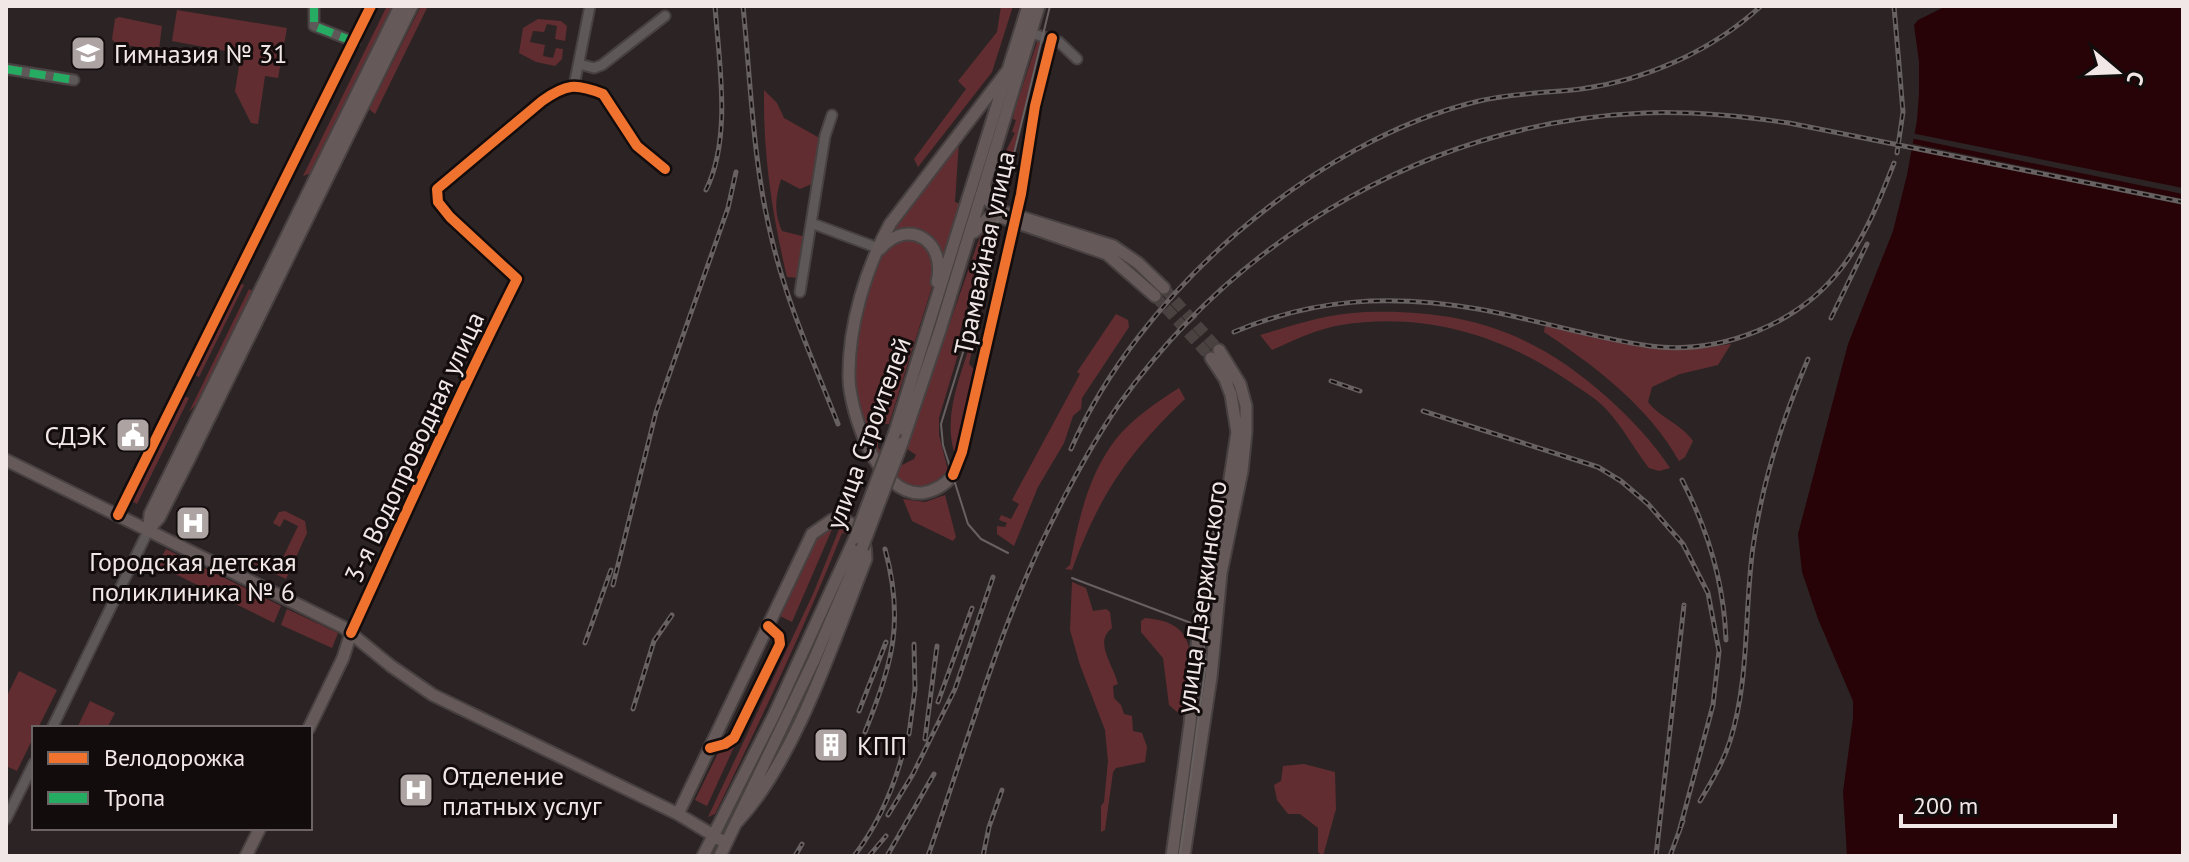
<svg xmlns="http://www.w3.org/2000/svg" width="2189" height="862" font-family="'PT Sans',sans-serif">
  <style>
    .green { fill: #622d31 }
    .water { fill: #270307 }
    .pier { fill: #2c2424 }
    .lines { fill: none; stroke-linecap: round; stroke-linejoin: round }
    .major-tunnel { stroke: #4a4141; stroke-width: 11; stroke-dasharray: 11 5.5; stroke-linecap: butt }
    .minor-casing { stroke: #484141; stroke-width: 13 }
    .major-casing { stroke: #484141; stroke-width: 15 }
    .minor { stroke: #5e5858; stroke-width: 9 }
    .major { stroke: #665959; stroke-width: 11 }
    .tram { stroke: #686161; stroke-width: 2 }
    .rail-casing { stroke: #686161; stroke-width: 5 }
    .rail { stroke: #130c0c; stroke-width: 2; stroke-dasharray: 6; stroke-linecap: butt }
    .major-bridge-casing { stroke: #484141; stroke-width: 15; stroke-linecap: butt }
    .major-bridge { stroke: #665959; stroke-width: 11 }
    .quiet { stroke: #26ab63; stroke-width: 8; stroke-dasharray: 16 8; stroke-linecap: butt }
    .cycleway-casing { stroke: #130c0c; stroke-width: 15 }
    .cycleway { stroke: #ef722f; stroke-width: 10 }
    .labels { text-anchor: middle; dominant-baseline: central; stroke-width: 6; stroke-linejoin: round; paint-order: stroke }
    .poi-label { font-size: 26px; fill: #f2e7e7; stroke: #130c0c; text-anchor: start }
    .street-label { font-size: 26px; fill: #f2e7e7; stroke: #130c0c }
  </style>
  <rect width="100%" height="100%" fill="#2c2424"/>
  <path class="green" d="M387,6H393L311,173L303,176Z
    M421,6H428L375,114L369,109Z
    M1001,6H1013L992,72L918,167L914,159L966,89L958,81L997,32Z
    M177,10L287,28L278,78L265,76L258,124L251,123L235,91L241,54L172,41Z
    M119,17L162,26L159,49L155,50L115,43L112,39L115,19Z
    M538,19L561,21L567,26L565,41L555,39L557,26L547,24L544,32L533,31L530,42L545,45L543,56L553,58L556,48L563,49L562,59L555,66L536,62L519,53L523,28Z
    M1038,39L1041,40L1004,192L998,191L1006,151L1015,133L1012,132L1016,120L1013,119L1014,112Z
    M764,90L777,103L784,118L823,140L814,183L800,189L781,179C775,199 774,212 782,231L806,237L800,278L787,277C772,214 763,154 764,90Z
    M959,141L955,202L960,204L942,262L931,239L886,237Z
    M984,225L989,234L960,332L964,334L939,418V435L948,470C941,479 935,484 923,487C883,495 855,409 853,378C852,351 866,280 879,257C883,250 890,245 895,239H917L931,250L936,274L889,424L870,423L873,434L878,438V448L900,466L914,459L916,455L906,448Z
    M238,282L244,285L199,377L193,374Z
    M249,289L254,292L199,401L189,412Z
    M1366,312C1465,309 1535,332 1609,399C1632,420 1653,442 1670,468L1659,471L1649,468C1634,449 1623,427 1606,409C1595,397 1580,389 1567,380C1500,334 1422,312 1341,325C1317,329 1294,340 1272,350L1260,335C1298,324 1325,314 1366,312Z
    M1116,314L1128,320L1129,327L1082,398L1081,409L1073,416L1064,443L1038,487L1014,546L997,534V526L1005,527L1007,523L999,520L1001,515L1011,519L1019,504L1012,500L1080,374L1077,372Z
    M1545,326C1613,339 1660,356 1731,344L1718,365L1680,374L1652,387L1648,402C1661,419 1679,422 1693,441L1685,457L1679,461C1649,407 1595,366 1544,332Z
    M975,336L969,364L976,371L955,455C942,415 961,376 972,338Z
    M1179,388L1185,399C1127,454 1099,496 1072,570L1065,569L1070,565C1078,521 1088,475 1116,439C1133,418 1157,402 1179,388Z
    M182,395L189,398L137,504L130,500Z
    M945,495L956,537L953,541L912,521L903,499L925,502Z
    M285,511L305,521L307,533L286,579L252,563L256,556L279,566L298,526L284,519L280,527L273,523L279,512Z
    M833,527L792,622L778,615L815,538Z
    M840,527L849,529L847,534L842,533C804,629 760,721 715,814L708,817L813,594Z
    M166,549L281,606L274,623L157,565Z
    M1072,582L1086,588L1093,611L1106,609L1110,612L1112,628C1093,642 1114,666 1118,684L1113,686L1114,698L1121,705L1124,714L1132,716L1133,731L1142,733L1147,747L1145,762L1116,768L1113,772L1105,830L1101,832V806L1104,802L1108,761L1105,730L1080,665L1070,630Z
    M287,609L338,633L332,648L281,625Z
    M1145,618C1203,622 1191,664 1185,706L1177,712L1169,705L1163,658L1141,632V621Z
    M19,671L57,690L38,728H34V736L17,771L6,766V698Z
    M90,701L115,713L107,728H77Z
    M734,747L707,806L695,800L718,753Z
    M1304,764L1335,772L1336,809L1323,856L1318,852V828L1300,814H1288L1277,800L1274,785L1281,781L1283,766Z"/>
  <path class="water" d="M1946,6H2183V856H1847L1843,792L1853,718V701L1818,619L1802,572L1798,534L1848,344L1893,231L1907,175L1917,120L1919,93V62L1914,25L1918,20Z"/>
  <path class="pier" d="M1911,133L2183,188V194L1910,138Z
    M1909,143L2183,199V205L1908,149Z"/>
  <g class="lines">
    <path class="major-tunnel" d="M1164,288L1219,350
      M1155,296L1211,358"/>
    <defs>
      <path id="minor" d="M314,6V26L355,42
        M1031,33L1059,42L1077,59
        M579,64L594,68L602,65L665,16
        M6,69L74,80
        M574,86L590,6
        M811,223L878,248
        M800,292L825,136L832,115
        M953,475L962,452L1021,194L1035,106L1052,38
        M118,515L371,6
        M351,633C405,515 458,396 517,279L450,217L438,202L437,189L542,101C566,84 575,83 603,94L637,146L665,169
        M52,728L149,529
        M710,748L725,744L734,738L780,644L779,636L768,626
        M6,819L34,763"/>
      <path id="major" d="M985,187L988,200L998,210L1113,246L1138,263L1164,288
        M974,232L988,218L998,216L1107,254L1155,296
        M880,249C909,216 947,242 937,282
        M895,432L1028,6
        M902,443L940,330L1039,6
        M6,460L343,627L391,666L433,695L678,814L726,843
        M953,475C945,485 935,491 922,493C878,496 850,413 849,378C848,326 866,268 890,224L1011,66
        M149,529L159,518L188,461L412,6
        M149,529L150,514L400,6
        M309,728L343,658L351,633
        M678,814L812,534L832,520C858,519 866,536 866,559C834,640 796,758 738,821
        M246,856L260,828
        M703,856L774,715L855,538
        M720,856L814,660L862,548
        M1172,856L1190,724L1200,613L1229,485L1237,432L1231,395L1225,379L1211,358
        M1184,856L1211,677L1221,573L1242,471L1246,432V406L1240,384L1219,350"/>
    </defs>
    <use href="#minor" class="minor-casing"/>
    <use href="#major" class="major-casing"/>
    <use href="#minor" class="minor"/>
    <use href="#major" class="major"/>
    <path class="tram" d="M1008,553L981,539L968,524L943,445L941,424L976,310L1050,6
      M1072,578L1191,623L1203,636L1206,662L1180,856"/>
    <defs>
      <path id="rail" d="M743,6C751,85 753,167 773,244C788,306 815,365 838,424
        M1894,6L1903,112L1897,153
        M706,190C732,138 719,63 715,6
        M1831,318L1867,244
        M1234,332C1315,298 1391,294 1478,309C1535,319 1592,338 1650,346C1721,355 1800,324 1843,266C1866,235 1880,199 1894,163
        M1331,381L1360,391
        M1423,411L1598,467L1621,481L1648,504L1683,544L1708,593L1719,651L1713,705L1679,832
        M1071,449C1138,295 1314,140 1479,101C1512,93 1547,93 1581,89C1646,80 1712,51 1761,6
        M1682,480C1708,530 1724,582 1726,640
        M613,585L656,412L728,208L736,172
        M585,643L611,570
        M938,702L972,608
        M633,709L654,641L672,615
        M859,711L886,642
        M865,732C892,663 905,623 885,549
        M909,734L915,689L914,644
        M925,739L937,646
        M1700,801C1711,782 1723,763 1730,741C1750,678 1744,611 1753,547C1762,483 1783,418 1808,359
        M888,815L913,774L955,689L993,577
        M795,856L802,844
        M854,856C881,821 896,783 906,741
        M869,856L886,836
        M887,856L934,774
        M928,856C964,753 994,645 1040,546C1063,498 1089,447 1120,403C1242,233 1434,122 1644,113C1693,111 1741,116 1789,123L2183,202
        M983,856L989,827L1002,790
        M1656,856L1684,605
        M1670,856L1683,821"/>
    </defs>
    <use href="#rail" class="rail-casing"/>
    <use href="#rail" class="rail"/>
    <defs>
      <path id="major-bridge" d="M855,538L895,432
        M862,548L902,443"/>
    </defs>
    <use href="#major-bridge" class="major-bridge-casing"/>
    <use href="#major-bridge" class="major-bridge"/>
    <path class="quiet" d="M314,6V26L355,42
      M6,69L74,80"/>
    <defs>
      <path id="cycleway" d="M953,475L962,452L1021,194L1035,106L1052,38
        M118,515L371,6
        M351,633C405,515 458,396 517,279L450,217L438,202L437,189L542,101C566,84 575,83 603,94L637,146L665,169
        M710,748L725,744L734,738L780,644L779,636L768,626"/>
    </defs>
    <use href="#cycleway" class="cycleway-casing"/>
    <use href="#cycleway" class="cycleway"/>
  </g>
  <defs>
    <symbol id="school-square" viewBox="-11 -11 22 22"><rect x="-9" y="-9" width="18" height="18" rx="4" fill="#ada3a3" stroke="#130c0c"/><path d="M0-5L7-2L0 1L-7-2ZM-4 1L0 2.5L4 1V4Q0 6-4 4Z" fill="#fff"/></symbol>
    <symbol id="civic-square" viewBox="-11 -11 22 22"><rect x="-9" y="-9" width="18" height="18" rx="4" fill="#ada3a3" stroke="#130c0c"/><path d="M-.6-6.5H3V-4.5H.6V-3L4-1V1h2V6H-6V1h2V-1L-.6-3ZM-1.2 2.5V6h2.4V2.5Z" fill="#fff"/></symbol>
    <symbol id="hospital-square" viewBox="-11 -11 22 22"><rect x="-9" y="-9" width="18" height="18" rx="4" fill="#ada3a3" stroke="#130c0c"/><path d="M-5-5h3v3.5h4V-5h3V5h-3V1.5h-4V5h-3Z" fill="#fff"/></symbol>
    <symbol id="building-square" viewBox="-11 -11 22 22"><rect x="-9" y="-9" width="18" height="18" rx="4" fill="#ada3a3" stroke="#130c0c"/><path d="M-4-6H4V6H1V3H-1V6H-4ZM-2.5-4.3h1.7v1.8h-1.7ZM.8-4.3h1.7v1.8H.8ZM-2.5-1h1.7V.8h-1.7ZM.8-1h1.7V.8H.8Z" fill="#fff"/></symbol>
  </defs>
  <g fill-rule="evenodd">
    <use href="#school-square" x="68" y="33" width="40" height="40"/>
    <use href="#civic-square" x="113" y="415" width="40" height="40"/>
    <use href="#hospital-square" x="173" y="503" width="40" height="40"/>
    <use href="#building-square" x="811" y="725" width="40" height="40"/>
    <use href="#hospital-square" x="396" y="770" width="40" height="40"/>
  </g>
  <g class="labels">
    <g class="poi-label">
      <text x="114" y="53">Гимназия № 31</text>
      <text x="107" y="435" text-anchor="end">СДЭК</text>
      <text x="193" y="561" text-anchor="middle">Городская детская<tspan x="193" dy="30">поликлиника № 6</tspan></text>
      <text x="857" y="745">КПП</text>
      <text x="442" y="775">Отделение<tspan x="442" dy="30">платных услуг</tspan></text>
    </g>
    <g class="street-label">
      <text transform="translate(984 253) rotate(-78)">Трамвайная улица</text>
      <text transform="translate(868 433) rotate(-70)">улица Строителей</text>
      <text transform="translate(414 447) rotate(-65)">3-я Водопроводная улица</text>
      <text transform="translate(1201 597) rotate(-82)">улица Дзержинского</text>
    </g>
  </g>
  <rect width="2189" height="862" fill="none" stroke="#f2e7e7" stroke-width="16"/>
  <rect x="32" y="726" width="280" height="104" fill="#130c0c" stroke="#6c6464" stroke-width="2"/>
  <rect x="48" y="752" width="40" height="12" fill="#ef722f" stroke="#6c6464" stroke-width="2"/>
  <text x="104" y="766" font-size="24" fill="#f2e7e7">Велодорожка</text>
  <rect x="48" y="792" width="40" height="12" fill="#26ab63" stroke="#6c6464" stroke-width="2"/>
  <text x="104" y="806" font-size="24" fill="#f2e7e7">Тропа</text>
  <g transform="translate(2117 72) rotate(109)" stroke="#130c0c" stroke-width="6" paint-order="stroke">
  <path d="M0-6L14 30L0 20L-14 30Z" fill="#f2e7e7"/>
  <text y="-12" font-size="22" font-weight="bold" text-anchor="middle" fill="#f2e7e7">С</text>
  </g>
  <path d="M1901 814v12h214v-12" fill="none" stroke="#f2e7e7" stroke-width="4"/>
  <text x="1913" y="814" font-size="24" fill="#f2e7e7" stroke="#130c0c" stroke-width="6" paint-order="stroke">200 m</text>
</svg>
